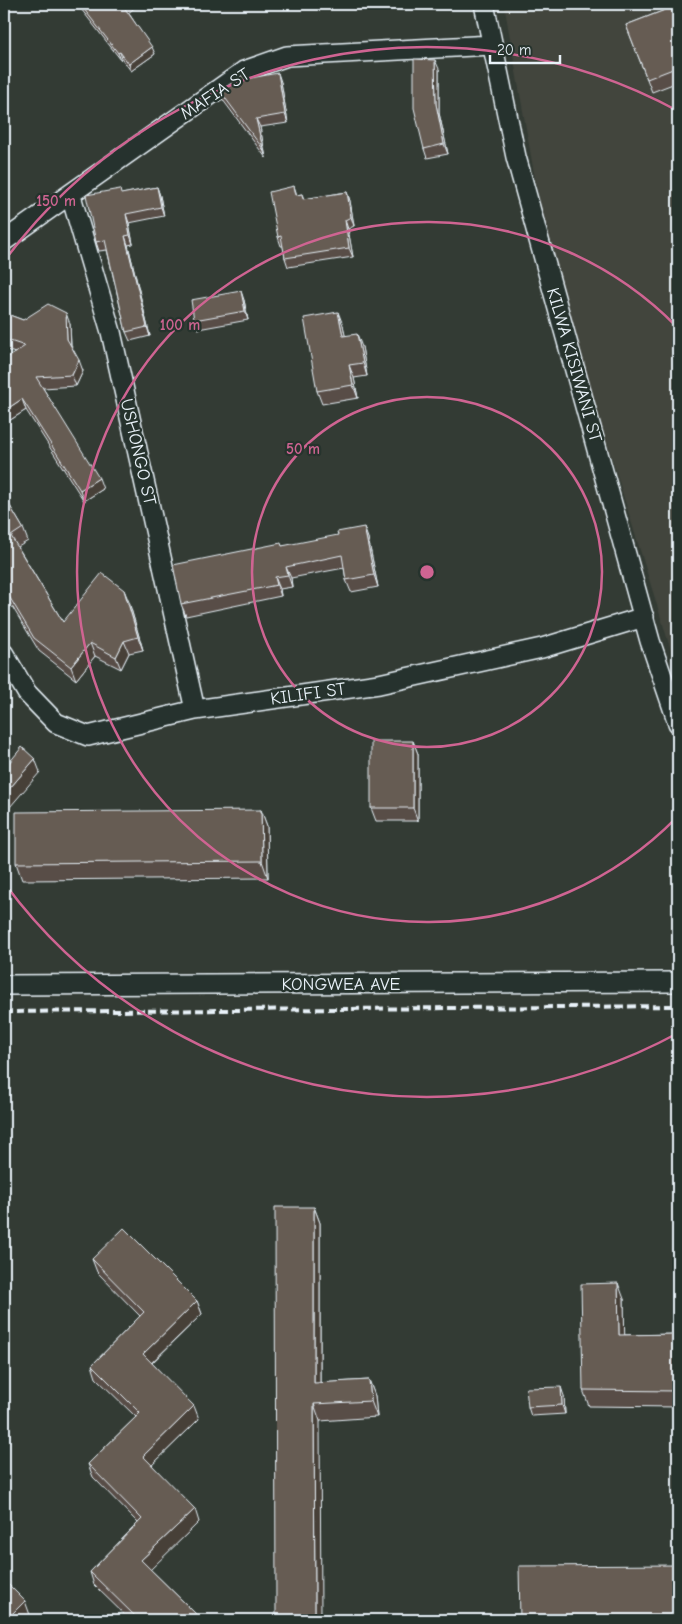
<svg xmlns="http://www.w3.org/2000/svg" width="682" height="1624" font-family="'Comic Neue',sans-serif">
  <style>
    .built { fill: #42453d }
    .lines { fill: none; stroke-linecap: round; stroke-linejoin: round }
    .street-casing { stroke: #e8f1f8; stroke-width: 22 }
    .street { stroke: #26332d; stroke-width: 19 }
    .rail { stroke: #e8f1f8; stroke-width: 4; stroke-dasharray: 8 4; stroke-linecap: butt }
    .wall { fill: #584e47; stroke: #e8f1f8 }
    .shaded-wall { fill: #474039; stroke: #e8f1f8 }
    .building { fill: #665b52; stroke: #e8f1f8 }
    .ring { fill: none; stroke: #cf6492; stroke-width: 2.5 }
    .labels { text-anchor: middle; dominant-baseline: central; stroke-width: 4.5; stroke-linejoin: round; paint-order: stroke }
    .street-label { font-size: 18px; fill: #e8f1f8; stroke: #26332d }
    .centre { fill: #cf6492; stroke: #26332d; stroke-width: 2.5 }
    .ring-label { font-size: 15px; text-anchor: middle; font-weight: bold; fill: #cf6492; stroke: #26332d; stroke-width: 4.5; stroke-linejoin: round; paint-order: stroke }
  </style>
  <rect width="100%" height="100%" fill="#333b34"/>
  <filter id="ink" filterUnits="userSpaceOnUse"><feTurbulence type="fractalNoise" baseFrequency=".02" numOctaves="2"/><feDisplacementMap in="SourceGraphic" scale="10" xChannelSelector="R" yChannelSelector="G"/><feConvolveMatrix kernelMatrix="1 2 1 2 8 2 1 2 1" color-interpolation-filters="sRGB"/></filter>
  <g filter="url(#ink)">
    <path class="built" d="M504,4H678V673L548,252Z"/>
    <g class="lines">
      <defs>
        <path id="street" d="M484,4L516,157L650,641L678,723
          M71,196L111,332L195,710
          M4,241L244,71L287,56L492,45
          M4,654L27,693L56,723L88,736L195,710L379,684L542,648L644,617
          M4,985L678,982"/>
      </defs>
      <use href="#street" class="street-casing"/>
      <use href="#street" class="street"/>
      <path class="rail" d="M4,1012L678,1006"/>
    </g>
    <path class="wall" d="M79,4H137L138,5L128,12L155,54L131,71L122,59L121,60L81,9Z
      M678,5V82L652,92L626,25Z
      M439,69V113L448,154L427,158L424,149Z
      M245,79L281,82L288,123L260,127L266,158L223,100L220,91Z
      M294,186L297,195L302,194L304,199L347,192L350,201L354,226L348,229L353,257L288,267L285,258L283,246H281L278,237Z
      M157,187L160,196L164,216L129,223L133,244L128,245L150,336L130,341L126,332L107,250L99,251L96,242L122,194Z
      M244,300L248,320L198,329L194,320Z
      M4,313L23,320L70,324L71,345L83,371L76,386L43,388L103,489L84,501L26,410L4,424L15,353L4,349Z
      M343,325L345,336L362,347L367,376L354,378L358,398L322,404L317,391Z
      M4,496L23,528L28,541L18,547L63,622L129,602L143,650L129,653L121,669L95,656L76,680L39,651L4,593Z
      M368,538L378,587L351,592L346,580L344,568L291,578L292,587L280,589L281,596L186,616L181,604L282,546Z
      M413,741L418,754V821H376L371,808Z
      M261,810L267,826L268,878L22,880L16,863Z
      M314,1207L320,1223V1383L369,1380L375,1396L377,1417L320,1421L276,1620Z
      M92,1259L197,1301L202,1314L152,1363L199,1419L152,1465L199,1522L150,1569L199,1617L200,1620H130L94,1585L90,1572L138,1523L93,1477L88,1464L136,1417L96,1378L92,1365L140,1316L97,1272Z
      M624,1299V1335L678,1334V1407L589,1406L583,1390Z
      M564,1396L565,1414L531,1416L528,1407Z"/>
    <path class="shaded-wall" d="M128,4H137L138,5L127,14L124,7Z
      M152,47L155,54L131,71L129,64Z
      M120,52L122,59L121,60L118,53Z
      M435,60L439,69V113L448,154L444,144L436,104Z
      M278,73L281,82L288,123L285,114Z
      M256,119L260,127L266,158L263,149Z
      M157,187L160,196L164,216L161,207Z
      M347,192L350,201L354,226L351,217Z
      M126,214L129,223L133,244L130,235Z
      M345,220L348,229L353,257L349,248Z
      M125,236L128,245L150,336L147,327Z
      M241,291L244,300L248,320L245,311Z
      M338,312L343,325L348,350L343,336Z
      M66,313L70,324L71,350L67,339Z
      M357,334L362,347L367,376L363,363Z
      M79,360L83,371L76,386L72,375Z
      M349,365L354,378L358,398L353,385Z
      M22,399L26,410L4,424V411Z
      M99,478L103,489L84,501L80,490Z
      M364,527L368,538L378,587L374,575Z
      M286,567L291,578L292,587L288,575Z
      M275,577L280,589L281,596L277,585Z
      M124,590L129,602L143,650L138,637Z
      M124,641L129,653L121,669L116,657Z
      M90,643L95,656L76,680L71,667Z
      M413,741L418,754V821L413,808Z
      M35,759L40,772L4,814V795Z
      M261,810L267,826L268,878L262,861Z
      M314,1207L320,1223V1400L314,1383Z
      M618,1283L624,1299L625,1351L619,1335Z
      M197,1301L202,1314L147,1367L143,1354Z
      M369,1380L375,1396L377,1417L371,1401Z
      M561,1387L564,1396L565,1414L562,1405Z
      M314,1404L320,1421L321,1620H315Z
      M194,1406L199,1419L148,1469L143,1456Z
      M195,1509L199,1522L146,1574L141,1560Z
      M25,1601L30,1615L24,1620H6Z"/>
    <path class="building" d="M80,4H128L124,7L152,47L129,64L120,52L118,53Z
      M678,5V67L647,79L626,25Z
      M414,59L435,60L436,104L444,144L424,149L414,108Z
      M278,73L285,114L256,119L263,149L220,91L243,75L245,79Z
      M294,186L296,195L302,194L303,199L347,192L351,217L345,220L349,248L285,258L281,236L278,237L269,192Z
      M157,187L161,207L126,214L130,235L125,236L147,327L126,332L105,240L96,242L86,195L120,189L121,194Z
      M241,291L245,311L194,320L191,300Z
      M48,304L66,313L67,339L79,360L72,375L36,377L99,478L80,490L22,399L4,411V360L25,346L4,339V313L23,320Z
      M338,312L343,336L357,334L363,363L349,365L353,385L317,391L304,318Z
      M4,496L23,528L11,536L63,622L102,573L124,590L138,637L124,641L116,657L90,643L71,667L34,638L4,588Z
      M364,527L374,575L346,580L342,555L286,567L288,575L275,577L277,585L181,604L173,565L281,543L282,546L338,535L337,532Z
      M371,741H413V808H371Z
      M22,747L35,759L4,795V769Z
      M261,810L262,861L16,863V812Z
      M275,1207H314V1383L369,1380L371,1401L314,1404L315,1620H276Z
      M124,1228L197,1301L143,1354L194,1406L143,1456L195,1509L141,1560L199,1617L195,1620H139L90,1572L142,1519L88,1464L140,1413L92,1365L144,1312L92,1259Z
      M618,1283L619,1335L678,1334V1391L583,1390L581,1284Z
      M561,1387L562,1405L528,1407L526,1388Z
      M678,1565V1620H520L519,1566Z
      M4,1580L25,1601L6,1620H4Z"/>
  </g>
  <g class="ring">
    <circle cx="427" cy="572" r="175"/>
    <path d="M677 817A350 350 0 1 1 677 327"/>
    <path d="M678 1033A525 525 0 0 1 5 884M5 260A525 525 0 0 1 678 111"/>
  </g>
  <g class="labels">
    <g class="street-label">
      <text transform="translate(215 94) rotate(-33)">MAFIA ST</text>
      <text transform="translate(574 365) rotate(74)">KILWA KISIWANI ST</text>
      <text transform="translate(138 452) rotate(77)">USHONGO ST</text>
      <text transform="translate(308 694) rotate(-8)">KILIFI ST</text>
      <text x="341" y="984">KONGWEA AVE</text>
    </g>
  </g>
  <circle cx="427" cy="572" r="8" class="centre"/>
  <g class="ring-label">
    <text x="56" y="206">150 m</text>
    <text x="180" y="330">100 m</text>
    <text x="303" y="454">50 m</text>
  </g>
  <rect width="682" height="1624" fill="none" stroke="#26332d" stroke-width="20"/>
  <rect x="10" y="10" width="662" height="1604" fill="none" stroke="#e8f1f8" stroke-width="2" filter="url(#ink)"/>
  <path d="M490 55v8h70v-8" fill="none" stroke="#e8f1f8" stroke-width="2.5"/>
  <text x="497" y="55" font-size="15" fill="#e8f1f8" stroke="#26332d" stroke-width="4" paint-order="stroke">20 m</text>
</svg>
